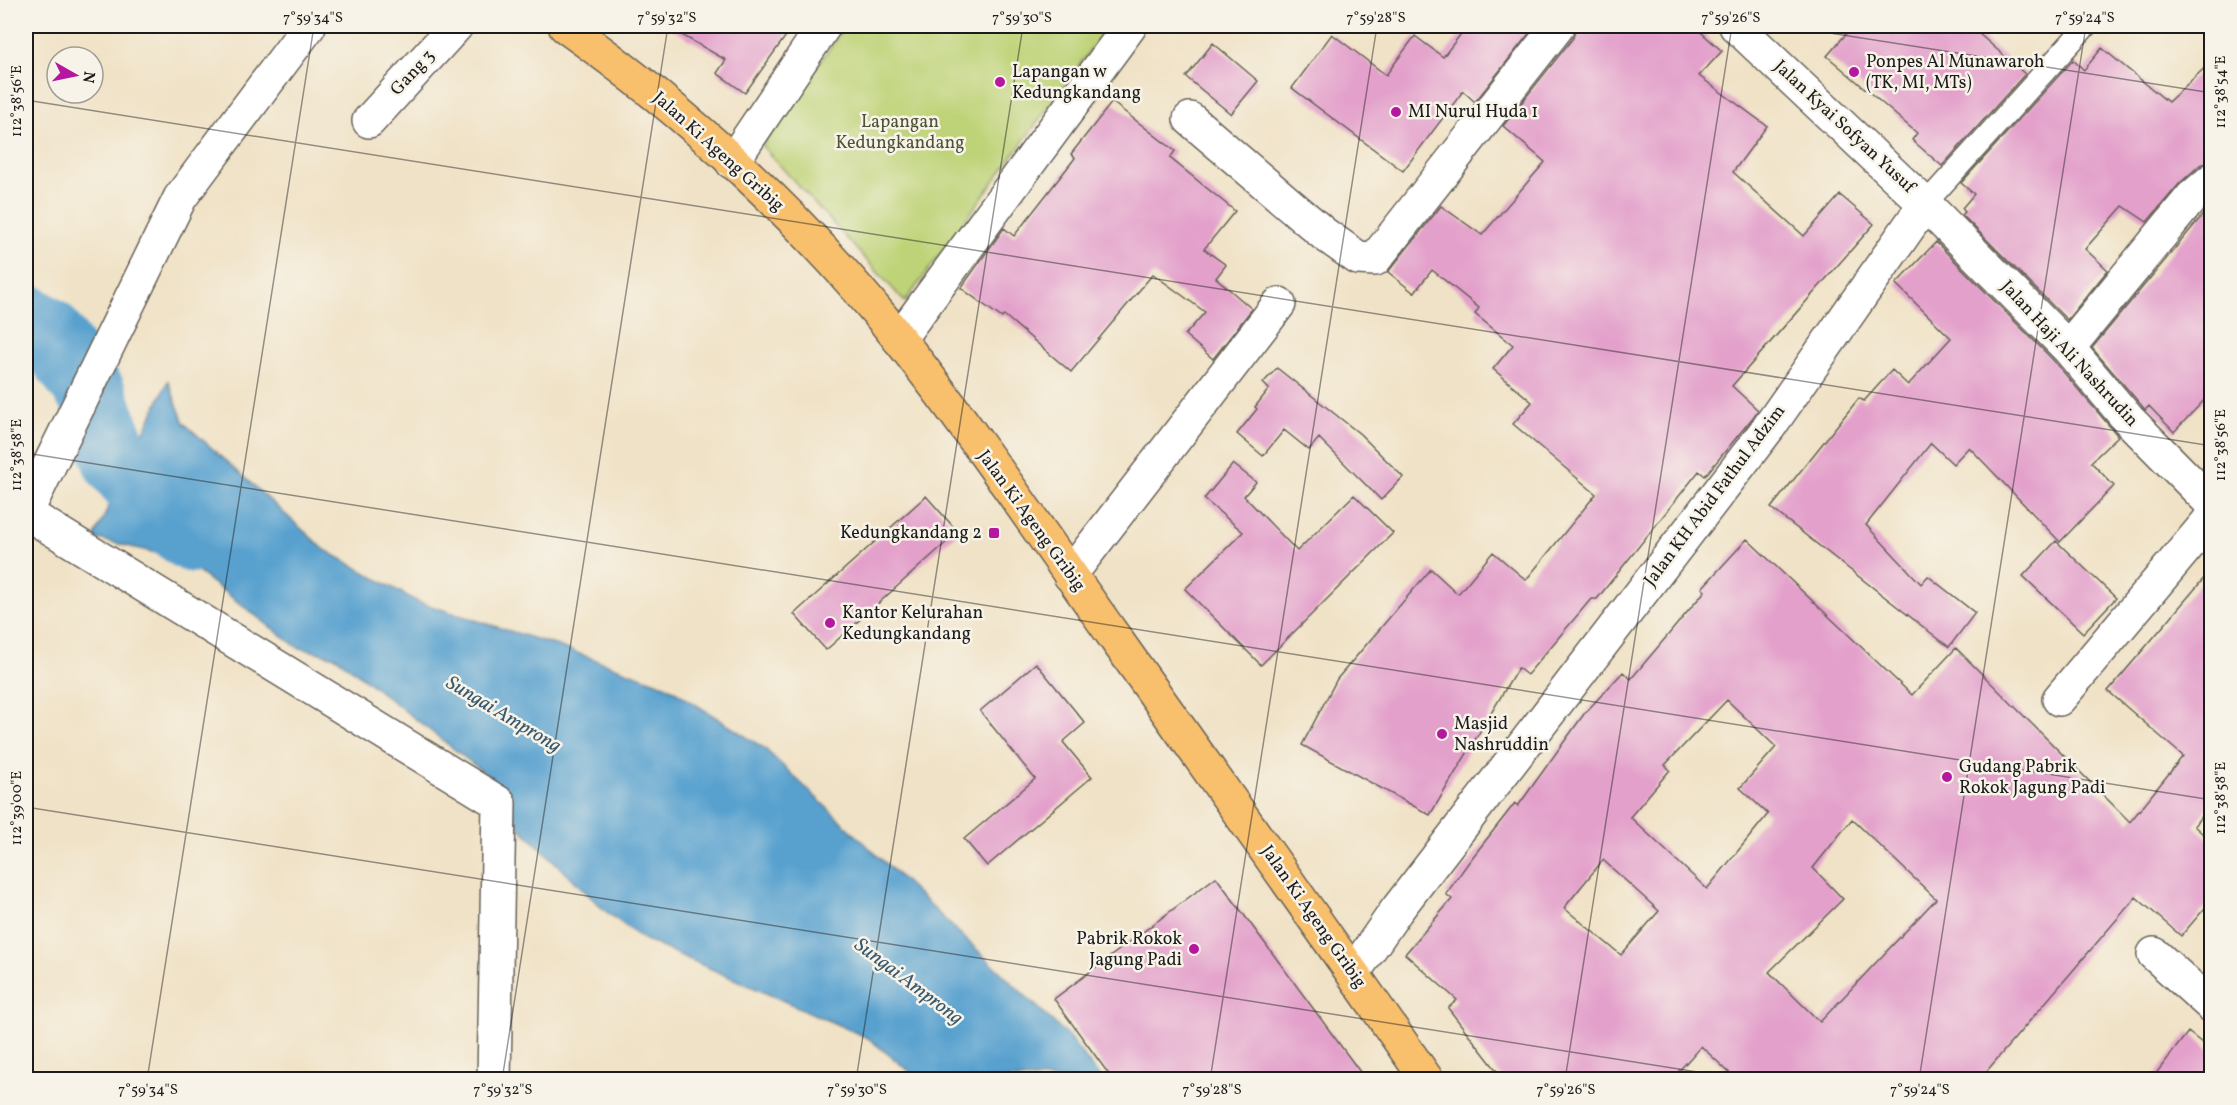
<svg xmlns="http://www.w3.org/2000/svg" width="2237" height="1105" font-family="Vollkorn,serif">
  <style>
    .green { fill: #bed377; stroke: #6d784a; stroke-width: 1.5 }
    .water { fill: #59a1cf; stroke: #3a5e76; stroke-width: 1.5 }
    .lines { fill: none; stroke-linecap: round; stroke-linejoin: round }
    .river { stroke: #59a1cf; stroke-width: 69 }
    .building { fill: #e3a0cb; fill-rule: evenodd }
    .lane-casing { stroke: #666158; stroke-width: 24 }
    .street-casing { stroke: #666158; stroke-width: 36 }
    .primary-casing { stroke: #666158; stroke-width: 36 }
    .lane { stroke: #fff; stroke-width: 21 }
    .street { stroke: #fff; stroke-width: 33 }
    .primary { stroke: #f8bf6c; stroke-width: 33 }
    .ticks { fill: none; stroke: #1c1c1c; stroke-width: 1.5; stroke-opacity: 0.45 }
    .poi-dot { fill: #b5179e; stroke: #f7f3e8; stroke-width: 2 }
    .labels { text-anchor: middle; dominant-baseline: central; stroke-width: 5; stroke-linejoin: round; paint-order: stroke }
    .poi-label { font-size: 18px; fill: #1c1c1c; stroke: #f7f3e8; text-anchor: start }
    .street-label { font-size: 18px; fill: #1c1c1c; stroke: #f7f3e8 }
    .park-label { font-size: 18px; fill: #4d5337; stroke: #f7f3e8 }
    .water-label { font-size: 20px; font-style: italic; fill: #37586d; stroke: #f7f3e8 }
    .neatline { fill: none; stroke: #1c1c1c; stroke-width: 2 }
    .ticks-label { font-size: 15px; text-anchor: middle; fill: #1c1c1c }
  </style>
  <rect width="100%" height="100%" fill="#f7f3e8"/>
  <filter id="ink" filterUnits="userSpaceOnUse"><feTurbulence type="fractalNoise" baseFrequency=".0167" numOctaves="2"/><feDisplacementMap in="SourceGraphic" scale="12" xChannelSelector="R" yChannelSelector="G"/><feConvolveMatrix kernelMatrix="1 2 1 2 8 2 1 2 1" color-interpolation-filters="sRGB"/></filter>
  <filter id="wash" filterUnits="userSpaceOnUse"><feTurbulence type="fractalNoise" baseFrequency=".008" numOctaves="4" result="noise"/><feDisplacementMap in="SourceGraphic" scale="24" xChannelSelector="R" yChannelSelector="G"/><feGaussianBlur stdDeviation="1.35" result="paint"/><feColorMatrix in="noise" values="0 0 0 0 0 0 0 0 0 0 0 0 0 0 0 0 0 1.4 0 .05"/><feComposite in="paint" operator="in"/></filter>
  <g filter="url(#wash)">
    <rect width="100%" height="100%" fill="#f0e2c6"/>
    <path class="green" d="M845,26H1108L905,302L762,146Z"/>
    <path class="water" d="M168,381L184,423L325,550L418,602L558,646L667,686L764,748L1069,1037L1101,1079H919L868,1038L643,939L604,910L519,827L492,779L336,657L297,647L181,559L94,538Z"/>
    <g class="lines">
      <path class="river" d="M26,318L47,331L92,394L117,461L167,520L193,538"/>
    </g>
    <g id="blocks">
      <path class="building" d="M666,26H793L745,93L717,73L726,60Z
        M1467,26H1535L1475,102L1463,91L1403,171L1292,88L1332,34L1386,75L1415,36L1443,57Z
        M1576,26H1694L1722,51L1699,76L1767,126L1733,172L1804,236L1840,195L1874,224L1732,386L1758,410L1754,416L1705,476L1699,471L1597,599H1591L1527,675L1518,668L1430,815L1302,745L1337,679L1431,569L1458,594L1493,552L1526,580L1596,494L1513,424L1532,402L1493,369L1513,345L1475,314L1479,308L1432,270L1414,293L1388,272L1441,206L1482,235L1545,162L1503,126L1573,38Z
        M1853,26H1970L2025,74L1942,166L1912,140L1917,133L1827,56Z
        M1213,43L1258,81L1231,114L1186,77Z
        M2102,48L2168,102L2211,62V162L2200,165L2180,183L2147,222L2123,206L2085,249L2108,270L2067,320L1962,215L1965,212L1962,208L1974,194L1961,183L2073,60L2084,70Z
        M1112,102L1175,151L1170,158L1235,211L1204,249L1226,265L1216,278L1252,309L1213,359L1185,335L1205,312L1153,274L1071,372L1004,315L1002,318L961,288L1004,228L1014,236L1075,158L1071,154Z
        M2211,205V393L2174,432L2149,406L2145,410L2142,406L2092,348Z
        M1936,242L2054,361L2118,436L2091,462L2114,486L2060,542L1969,447L1953,464L1931,443L1866,525L1921,584L1928,576L1975,613L1949,647L1771,508L1859,398L1864,401L1892,370L1908,385L1951,338L1896,284Z
        M1277,368L1360,434L1403,477L1381,500L1319,438L1309,450L1284,430L1263,456L1237,434L1257,409L1255,407L1269,389L1263,383Z
        M1233,464L1256,482L1244,496L1297,551L1354,495L1393,533L1261,665L1185,589L1243,532L1204,499Z
        M926,496L958,532L826,650L794,614Z
        M1747,539L1912,695L1956,648L2130,822L2183,756L2108,691L2211,570V803L2194,826L2211,841V901L2181,936L2136,897L1979,1080H1737L1701,1046L1671,1080H1504L1448,1008L1457,1000L1405,954L1452,899L1446,894L1468,863L1515,803L1518,806L1584,714L1623,672L1631,679L1705,591L1702,588ZM1727,700L1776,747L1740,788L1768,814L1707,889L1630,817L1670,770L1665,765ZM1852,819L1936,899L1820,1022L1769,972L1843,899L1813,868ZM1603,860L1659,911L1621,955L1564,908Z
        M2056,541L2116,598L2083,633L2023,576Z
        M1036,663L1085,723L1063,742L1092,777L987,866L964,839L1035,779L980,711Z
        M1216,877L1366,1080H1113L1054,999Z
        M2188,1032L2211,1050V1080H2151Z"/>
    </g>
  </g>
  <g filter="url(#ink)">
    <use href="#blocks" fill-opacity="0" stroke="#666158" stroke-width="1.5"/>
    <g class="lines">
      <defs>
        <path id="lane" d="M1925,204L2086,26"/>
        <path id="street" d="M309,26L180,198L26,513L499,803L494,1080
          M1736,26L1925,204L2068,348L2128,419L2212,504
          M1190,119L1324,234L1358,258L1375,259L1558,26
          M369,121L456,26
          M732,162L824,26
          M899,339L1130,26
          M2068,348L2192,197L2212,180
          M1070,575L1279,304
          M2059,699L2212,517
          M2154,954L2212,1006
          M1353,973L1396,911L1769,427L1925,204"/>
        <path id="primary" d="M565,26C688,113 806,221 900,340C975,435 1043,537 1113,635C1218,783 1324,931 1427,1080"/>
      </defs>
      <use href="#lane" class="lane-casing"/>
      <use href="#street" class="street-casing"/>
      <use href="#primary" class="primary-casing"/>
      <use href="#lane" class="lane"/>
      <use href="#street" class="street"/>
      <use href="#primary" class="primary"/>
    </g>
  </g>
  <path class="ticks" d="M1785,26L2212,93M26,100L2212,446M26,453L2212,800M26,807L1748,1080M147,1080L314,26M502,1080L668,26M856,1080L1023,26M1210,1080L1377,26M1565,1080L1732,26M1919,1080L2086,26"/>
  <g class="poi-dot">
    <circle cx="1854" cy="72" r="6"/>
    <circle cx="1000" cy="82" r="6"/>
    <circle cx="1396" cy="112" r="6"/>
    <rect x="988" y="527" width="12" height="12" rx="3"/>
    <circle cx="830" cy="623" r="6"/>
    <circle cx="1442" cy="734" r="6"/>
    <circle cx="1947" cy="777" r="6"/>
    <circle cx="1194" cy="949" r="6"/>
  </g>
  <g class="labels">
    <g class="poi-label">
      <text x="1866" y="62">Ponpes Al Munawaroh<tspan x="1866" dy="21">(TK, MI, MTs)</tspan></text>
      <text x="1012" y="72">Lapangan w<tspan x="1012" dy="21">Kedungkandang</tspan></text>
      <text x="1408" y="112">MI Nurul Huda 1</text>
      <text x="982" y="533" text-anchor="end">Kedungkandang 2</text>
      <text x="842" y="613">Kantor Kelurahan<tspan x="842" dy="21">Kedungkandang</tspan></text>
      <text x="1454" y="724">Masjid<tspan x="1454" dy="21">Nashruddin</tspan></text>
      <text x="1959" y="767">Gudang Pabrik<tspan x="1959" dy="21">Rokok Jagung Padi</tspan></text>
      <text x="1182" y="939" text-anchor="end">Pabrik Rokok<tspan x="1182" dy="21">Jagung Padi</tspan></text>
    </g>
    <g class="street-label">
      <text transform="translate(413 73) rotate(-47)">Gang 3</text>
      <text transform="translate(1844 127) rotate(43)">Jalan Kyai Sofyan Yusuf</text>
      <text transform="translate(718 152) rotate(42)">Jalan Ki Ageng Gribig</text>
      <text transform="translate(2069 354) rotate(47)">Jalan Haji Ali Nashrudin</text>
      <text transform="translate(1715 496) rotate(-53)">Jalan KH Abid Fathul Adzim</text>
      <text transform="translate(1031 521) rotate(54)">Jalan Ki Ageng Gribig</text>
      <text transform="translate(1313 917) rotate(55)">Jalan Ki Ageng Gribig</text>
    </g>
    <g class="park-label">
      <text x="900" y="122">Lapangan<tspan x="900" dy="21">Kedungkandang</tspan></text>
    </g>
    <g class="water-label">
      <text transform="translate(503 715) rotate(31)">Sungai Amprong</text>
      <text transform="translate(908 982) rotate(37)">Sungai Amprong</text>
    </g>
  </g>
  <rect width="2237" height="1105" fill="none" stroke="#f7f3e8" stroke-width="66"/>
  <g transform="translate(75 75) rotate(99)"><circle r="28" fill="#f7f3e8" stroke="#9f9d96" stroke-width="1.5"/>
  <path d="M0-4.5L10 22L0 15L-10 22Z" fill="#b5179e"/>
  <text y="-9" font-size="16" font-weight="bold" text-anchor="middle" fill="#1c1c1c">N</text>
  </g>
  <rect x="33" y="33" width="2171" height="1039" class="neatline"/>
  <g class="ticks-label">
    <text x="313" y="22">7°59'34"S</text>
    <text x="667" y="22">7°59'32"S</text>
    <text x="1022" y="22">7°59'30"S</text>
    <text x="1376" y="22">7°59'28"S</text>
    <text x="1731" y="22">7°59'26"S</text>
    <text x="2085" y="22">7°59'24"S</text>
    <text transform="translate(2220 92) rotate(-90)" y="5">112°38'54"E</text>
    <text transform="translate(16 101) rotate(-90)" y="5">112°38'56"E</text>
    <text transform="translate(2220 445) rotate(-90)" y="5">112°38'56"E</text>
    <text transform="translate(16 455) rotate(-90)" y="5">112°38'58"E</text>
    <text transform="translate(2220 798) rotate(-90)" y="5">112°38'58"E</text>
    <text transform="translate(16 808) rotate(-90)" y="5">112°39'00"E</text>
    <text x="148" y="1094">7°59'34"S</text>
    <text x="503" y="1094">7°59'32"S</text>
    <text x="857" y="1094">7°59'30"S</text>
    <text x="1212" y="1094">7°59'28"S</text>
    <text x="1566" y="1094">7°59'26"S</text>
    <text x="1920" y="1094">7°59'24"S</text>
  </g>
</svg>
